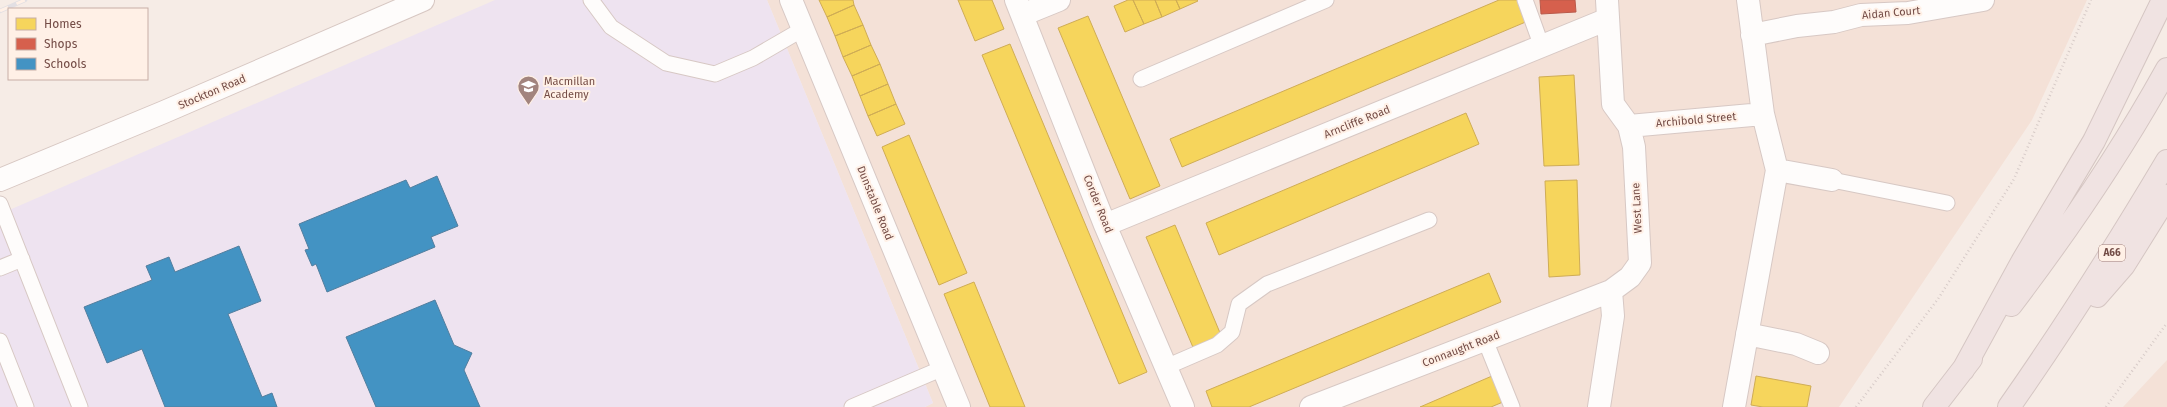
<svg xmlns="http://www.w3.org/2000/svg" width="2167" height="407" font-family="'Fira Sans',sans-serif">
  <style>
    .residential { fill: #f4e1d7 }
    .education { fill: #eee3f0 }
    .homes { fill: #f6d55c; stroke: #cfac55 }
    .shops { fill: #d6604d; stroke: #b95a4b }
    .schools { fill: #4393c3; stroke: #527e9e }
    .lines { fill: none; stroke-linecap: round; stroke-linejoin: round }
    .lane-casing { stroke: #d7c8c4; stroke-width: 17 }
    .street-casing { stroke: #d7c8c4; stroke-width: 24 }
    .secondary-casing { stroke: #d7c7c2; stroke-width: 24 }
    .highway-casing { stroke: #d5c6c3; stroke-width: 24 }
    .path { stroke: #d7cbc8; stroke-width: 2.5; stroke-dasharray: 1 3; stroke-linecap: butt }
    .lane { stroke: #fefcfb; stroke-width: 15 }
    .street { stroke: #fefcfb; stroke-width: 22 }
    .secondary { stroke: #fefcfb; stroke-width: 22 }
    .highway { stroke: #f0e3e2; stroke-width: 22 }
    .rail-casing { stroke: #e2dfe3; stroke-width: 4.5 }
    .rail { stroke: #fff0e6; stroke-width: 3; stroke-dasharray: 9; stroke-linecap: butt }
    .labels { text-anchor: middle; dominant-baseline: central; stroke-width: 4; stroke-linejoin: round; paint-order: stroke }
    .shield { fill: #fff0e6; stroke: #9e7d76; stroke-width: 1 }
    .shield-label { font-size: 10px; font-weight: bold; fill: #744c46 }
    .street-label { font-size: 11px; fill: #744c46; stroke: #fff0e6 }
    .poi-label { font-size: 11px; fill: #744c46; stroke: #fff0e6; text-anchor: start }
  </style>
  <rect width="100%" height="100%" fill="#f6ece6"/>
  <path class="residential" d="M767,0H2087L2032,120L1839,407H925L933,403Z
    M2167,360V407H2123Z"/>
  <path class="education" d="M495,0H767L933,403L925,407H0V214Z"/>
  <path class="homes" d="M819,0H853L854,5L827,17Z
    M958,0H992L1004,29L975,41Z
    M1128,0H1133L1144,24L1125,32L1114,6Z
    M1133,0H1155L1162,17L1144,24Z
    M1155,0H1176L1180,9L1162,17Z
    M1176,0H1197L1198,1L1180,9Z
    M1499,0H1519L1528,21L1182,167L1170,139Z
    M854,5L863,25L835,36L827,17Z
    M1088,16L1160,186L1130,199L1058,28Z
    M863,25L871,45L843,57L835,36Z
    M1010,44L1147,372L1119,384L982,55Z
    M871,45L880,64L852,76L843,57Z
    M880,64L888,84L860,96L852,76Z
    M1574,75L1579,165L1544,166L1539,77Z
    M888,84L896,104L868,116L860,96Z
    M896,104L905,124L877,136L868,116Z
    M1466,113L1479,144L1219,255L1206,223Z
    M909,135L967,273L939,285L882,147Z
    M1577,180L1580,275L1549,277L1545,181Z
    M1175,225L1223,340L1195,352L1146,237Z
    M1489,273L1501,302L1249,407H1212L1206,391Z
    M974,282L1025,407H990L944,294Z
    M1492,376L1503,402L1491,407H1420Z
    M1756,376L1811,386L1807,407H1763L1751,405Z"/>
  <path class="shops" d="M1540,0H1575L1576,12L1541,14Z"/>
  <path class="schools" d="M437,176L458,226L431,237L435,247L327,292L316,264L312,266L305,250L309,249L299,224L406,180L410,188Z
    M239,246L261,301L228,314L262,397L272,393L277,407H165L142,349L107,363L84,307L152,280L146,266L169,257L175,272Z
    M435,300L454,345L472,353L464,370L480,407H376L346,337Z"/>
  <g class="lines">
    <defs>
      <path id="lane" d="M591,0L611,27L666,63L715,74L753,58L803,29
        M1525,0L1542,47
        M1141,79L1326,0
        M1832,180L1947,203
        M0,204L80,407
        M0,268L22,259
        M1485,340L1512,407
        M0,341L26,407
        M1166,367L1217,345L1232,332L1239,304L1267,284L1429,220
        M852,407L943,368"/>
      <path id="street" d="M791,0L959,407
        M1016,0L1105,225L1183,407
        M1022,15L1059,0
        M1752,35L1797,26L1834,22L1861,15L1908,13L1983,0
        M1629,126L1763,114
        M1777,170L1832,180
        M1105,225L1608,19
        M1747,334L1796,344L1818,353
        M1311,407L1611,291
        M1599,407L1613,316L1611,291L1630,277L1640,263L1634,147L1629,126L1613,104L1607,0
        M1734,407L1777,170L1763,114L1748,0"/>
      <path id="secondary" d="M0,180L164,112L423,0"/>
      <path id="highway" d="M2097,296L2124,265L2167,196
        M2011,305C2068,230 2121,152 2167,69
        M1963,370L2022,262L2094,141L2163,0
        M1934,407L1971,359
        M2009,407C2065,327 2117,245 2167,161"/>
    </defs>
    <use href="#lane" class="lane-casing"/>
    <use href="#street" class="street-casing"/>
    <use href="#secondary" class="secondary-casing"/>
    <use href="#highway" class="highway-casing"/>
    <path class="path" d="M1856,407L1938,299L2014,179L2091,0
      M2106,407L2167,323"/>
    <use href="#lane" class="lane"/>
    <use href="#street" class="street"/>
    <use href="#secondary" class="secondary"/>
    <use href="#highway" class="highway"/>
    <defs>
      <path id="rail" d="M0,11L25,0"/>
    </defs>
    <use href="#rail" class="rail-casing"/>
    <use href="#rail" class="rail"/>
  </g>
  <defs>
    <symbol id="school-pin" viewBox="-11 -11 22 30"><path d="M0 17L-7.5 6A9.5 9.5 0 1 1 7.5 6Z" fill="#a2847e" stroke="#fff0e6"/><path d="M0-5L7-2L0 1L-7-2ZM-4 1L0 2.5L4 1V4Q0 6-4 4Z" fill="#fff"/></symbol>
  </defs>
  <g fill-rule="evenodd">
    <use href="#school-pin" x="516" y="74" width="25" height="34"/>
  </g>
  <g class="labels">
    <rect class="shield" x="2099" y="245" width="26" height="16" rx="3"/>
    <g class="shield-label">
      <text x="2112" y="253">A66</text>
    </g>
    <g class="street-label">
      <text transform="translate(1891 13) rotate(-5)">Aidan Court</text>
      <text transform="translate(212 92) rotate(-23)">Stockton Road</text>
      <text transform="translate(1696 120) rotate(-5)">Archibold Street</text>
      <text transform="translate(1357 122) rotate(-22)">Arncliffe Road</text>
      <text transform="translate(875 203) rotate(68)">Dunstable Road</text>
      <text transform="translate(1098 204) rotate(68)">Corder Road</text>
      <text transform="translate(1637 208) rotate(-93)">West Lane</text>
      <text transform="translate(1461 349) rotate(-21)">Connaught Road</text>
    </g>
    <g class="poi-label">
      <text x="544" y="81">Macmillan<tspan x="544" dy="13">Academy</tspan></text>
    </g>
  </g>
  <rect x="8" y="8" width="140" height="72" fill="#fff0e6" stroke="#c7aea6"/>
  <rect x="16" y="18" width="20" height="12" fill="#f6d55c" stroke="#c7aea6"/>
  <text x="44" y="28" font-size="12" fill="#744c46">Homes</text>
  <rect x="16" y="38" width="20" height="12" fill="#d6604d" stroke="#c7aea6"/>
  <text x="44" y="48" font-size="12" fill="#744c46">Shops</text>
  <rect x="16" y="58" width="20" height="12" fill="#4393c3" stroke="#c7aea6"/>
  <text x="44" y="68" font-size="12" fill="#744c46">Schools</text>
</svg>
